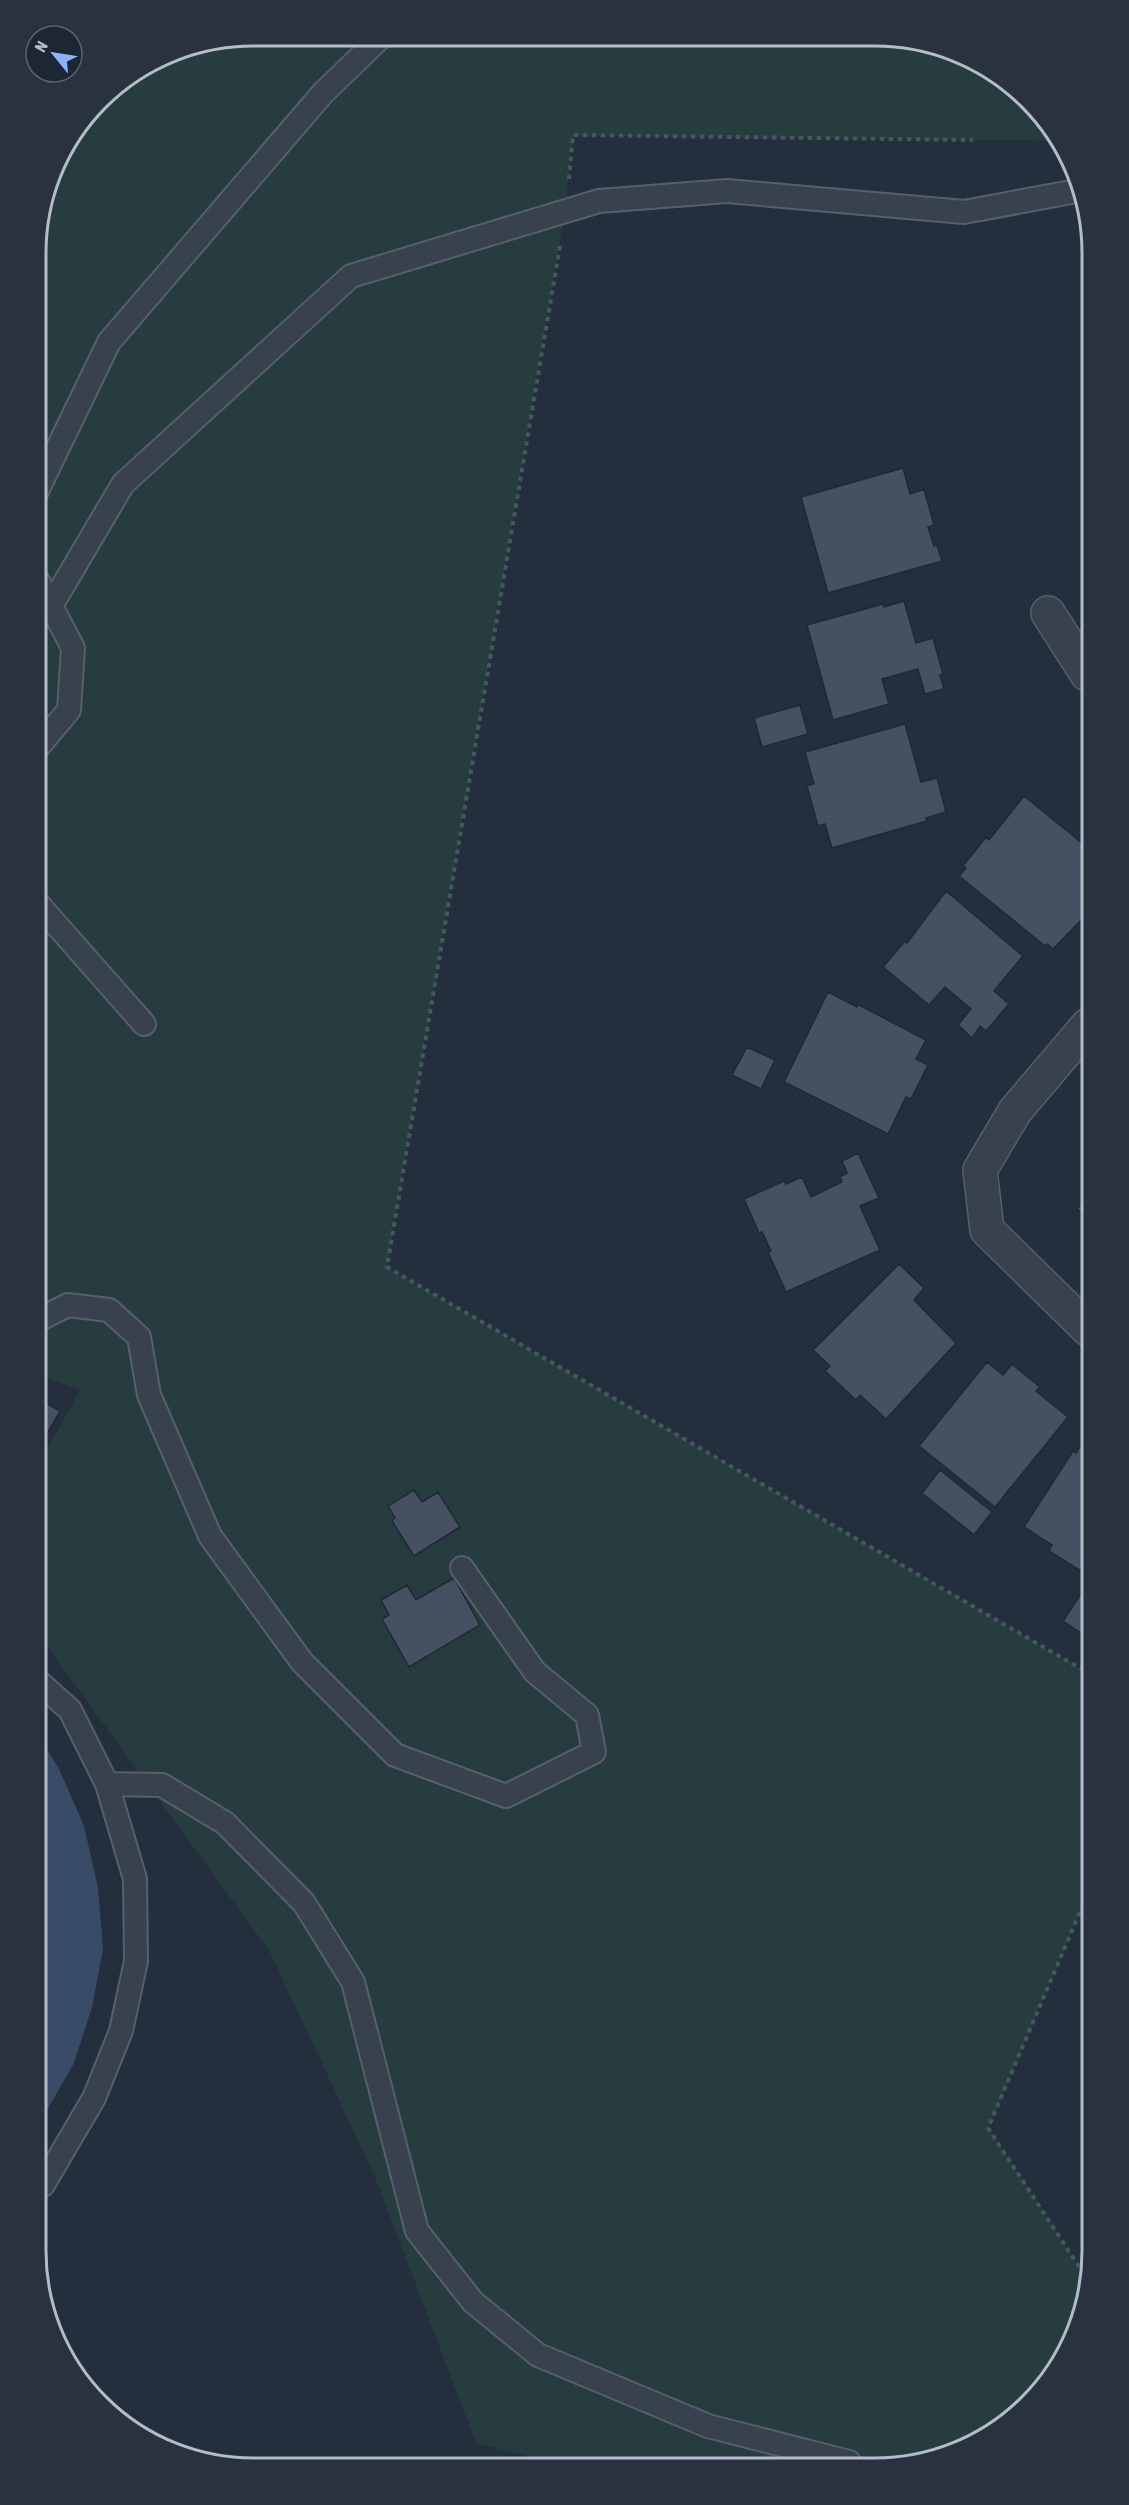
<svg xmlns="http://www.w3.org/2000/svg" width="1129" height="2505" font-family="'Asap Condensed',sans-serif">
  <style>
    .green { fill: #263c3f }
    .water { fill: #394c67 }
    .building { fill: #455162; stroke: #1f2835; stroke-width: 1.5 }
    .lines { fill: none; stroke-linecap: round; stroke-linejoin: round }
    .service-casing { stroke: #565f6c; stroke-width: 26 }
    .minor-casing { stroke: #565f6c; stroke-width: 36 }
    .path { stroke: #44595c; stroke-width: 4; stroke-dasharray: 4.5 4.5; stroke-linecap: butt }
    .service { stroke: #38414e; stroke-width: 22 }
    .minor { stroke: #38414e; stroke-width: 33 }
    .rim { fill: none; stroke: #b4bcc9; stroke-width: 3 }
  </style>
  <rect width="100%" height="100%" fill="#242f3e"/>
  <path class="green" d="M254,36L917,40L971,58L1019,90L1061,141L573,136L565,211L387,1267L1090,1674L1091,1886L989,2128L1089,2282L1077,2334L1048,2384L996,2432L932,2461L554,2463L476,2443L375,2177L270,1952L41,1638V1460L80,1390L40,1375L36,239L59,157L110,90L171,52Z"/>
  <path class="water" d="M42,1741L59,1769L84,1826L98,1888L103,1949L92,2007L74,2063L43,2117Z"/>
  <path class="building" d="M903,468L910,494L924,489L934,525L928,527L934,546L937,545L942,561L828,593L801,497Z
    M904,601L916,643L933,638L943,674L940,675L944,689L925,694L918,669L882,679L889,704L833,720L807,625L883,604L884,607Z
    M800,705L808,734L762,747L754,718Z
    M905,724L921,782L937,778L946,812L926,818L927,821L832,848L825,824L818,826L807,786L814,784L805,752Z
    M1024,796L1087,847L1084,850L1088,853V913L1053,949L1047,944L1045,946L959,876L966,868L963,866L986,837L989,840Z
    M946,891L1023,956L994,991L1009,1004L986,1031L980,1026L972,1038L958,1025L971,1009L945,987L929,1005L883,967L905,941L907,943Z
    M828,992L857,1007V1004L926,1040L916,1059L928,1065L911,1099L906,1097L888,1134L784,1082Z
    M747,1047L775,1060L761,1089L732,1075Z
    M858,1153L879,1198L860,1206L880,1250L786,1292L768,1252L771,1251L762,1232L759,1233L744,1199L784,1181L786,1184L802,1177L811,1197L842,1182L840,1177L847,1173L842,1161Z
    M1089,1188V1218L1077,1209L1089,1194L1086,1192Z
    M899,1264L924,1288L914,1300L956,1343L886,1419L860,1395L856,1400L825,1371L830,1366L813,1350Z
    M987,1362L1003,1375L1012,1364L1040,1387L1036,1391L1068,1417L995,1507L919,1446Z
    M40,1400L60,1411L41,1444Z
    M1083,1442L1090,1446V1569L1087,1568L1084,1573L1049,1551L1052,1545L1024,1527L1073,1451L1076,1453Z
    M940,1470L992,1512L974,1535L922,1493Z
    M414,1490L422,1502L438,1492L460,1527L414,1556L392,1521L395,1518L388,1506Z
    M454,1578L480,1625L409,1667L382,1619L389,1615L381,1600L407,1585L416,1600Z
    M1081,1594L1090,1600V1639L1063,1621Z"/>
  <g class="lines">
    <defs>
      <path id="service" d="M37,491L109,342L323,93L381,37
        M38,581L73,648L69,710L38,747
        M51,606L123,484L351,276L599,201L727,191L964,212L1082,190
        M39,905L144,1024
        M40,1319L68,1305L109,1310L139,1337L149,1395L210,1536L302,1662L395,1755L506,1796L594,1752L587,1715L535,1672L462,1568
        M41,1684L70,1710L107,1784L135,1879L136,1961L121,2031L94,2098L43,2185
        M107,1784L162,1785L225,1823L304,1903L353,1982L417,2231L473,2302L538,2355L708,2426L849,2462"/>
      <path id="minor" d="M1048,613L1087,674
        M1088,1025L1015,1111L980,1170L987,1230L1089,1330"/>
    </defs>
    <use href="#service" class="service-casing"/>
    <use href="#minor" class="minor-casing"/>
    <path class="path" d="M569,179L573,135L973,140
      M560,246L387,1267L1090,1674
      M1089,2282L988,2128L1091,1886"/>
    <use href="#service" class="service"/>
    <use href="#minor" class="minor"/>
  </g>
  <path d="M0 0H1129V2505H0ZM253 46H875A207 207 0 0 1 1082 253V2251A207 207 0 0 1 875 2458H253A207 207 0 0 1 46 2251V253A207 207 0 0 1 253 46Z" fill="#29323f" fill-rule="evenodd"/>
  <path class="rim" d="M253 46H875A207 207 0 0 1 1082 253V2251A207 207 0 0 1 875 2458H253A207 207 0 0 1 46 2251V253A207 207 0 0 1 253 46Z"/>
  <g transform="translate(54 54) rotate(300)"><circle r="28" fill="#1d2633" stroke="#59626f" stroke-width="1.5"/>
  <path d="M0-4.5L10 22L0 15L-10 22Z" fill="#8ab4f8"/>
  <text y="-9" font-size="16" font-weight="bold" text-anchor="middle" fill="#b4bcc9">N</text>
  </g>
</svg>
